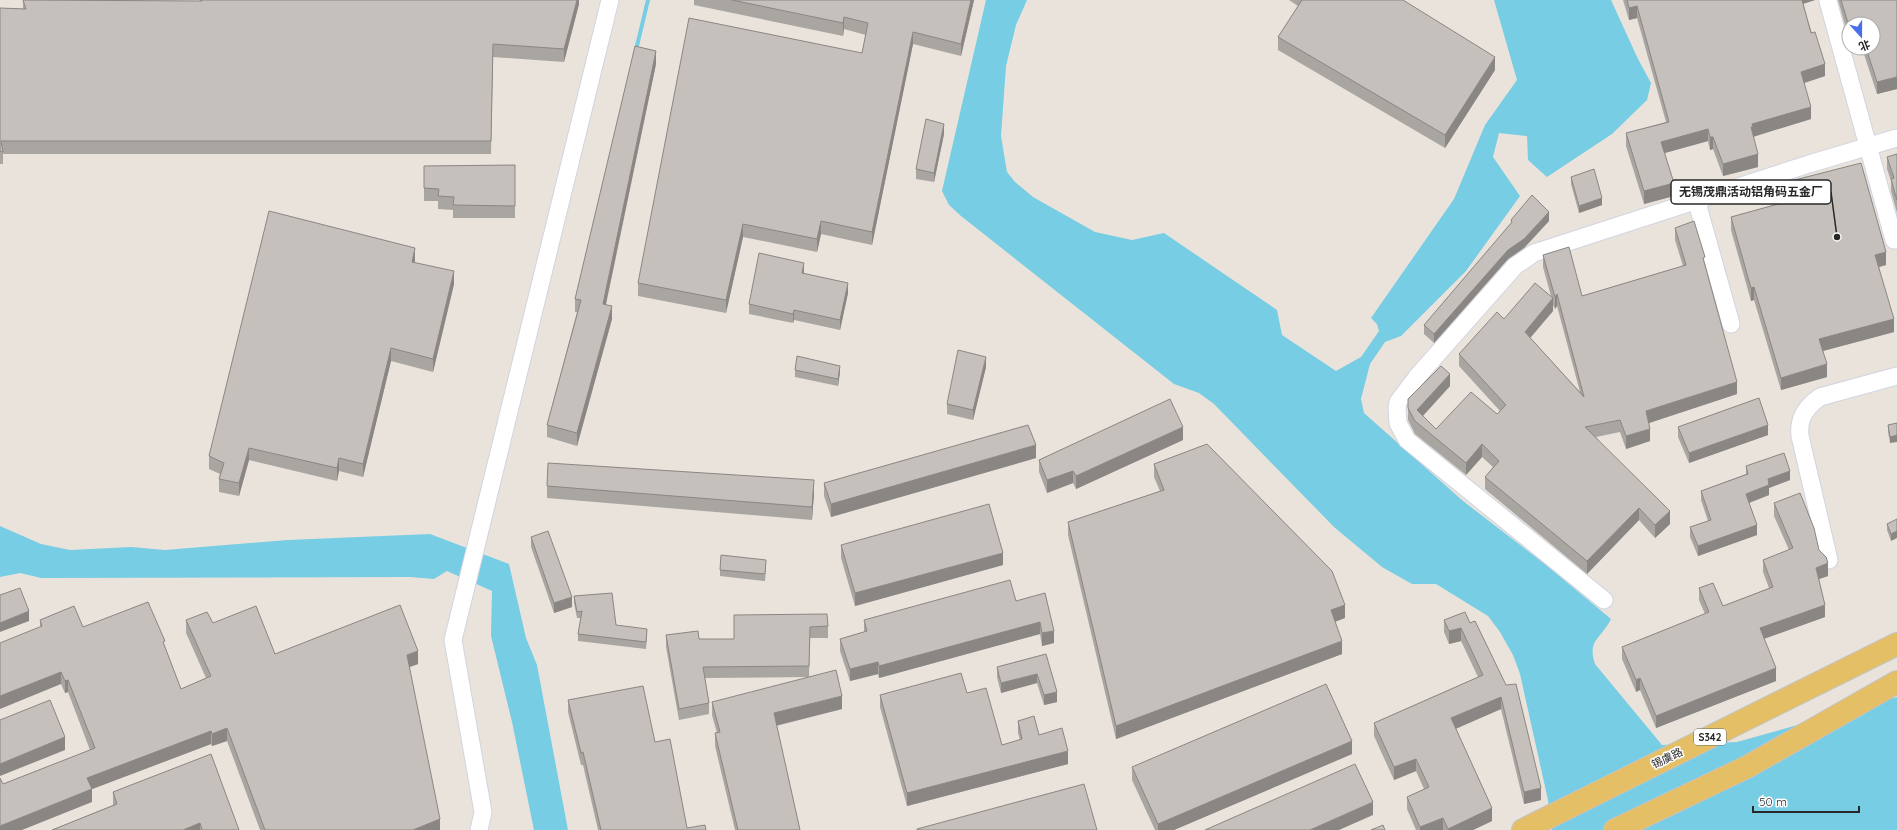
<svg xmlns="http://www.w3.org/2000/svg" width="1897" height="830" font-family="Quicksand,'Noto Sans SC',sans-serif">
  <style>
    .water { fill: #76cde4 }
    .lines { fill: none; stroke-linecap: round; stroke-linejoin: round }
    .stream { stroke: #76cde4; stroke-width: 4 }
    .minor-casing { stroke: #d1d4e0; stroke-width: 19 }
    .major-casing { stroke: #c3c3c3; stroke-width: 24 }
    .minor { stroke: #fff; stroke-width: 17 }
    .major { stroke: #e5bf65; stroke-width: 22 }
    .wall { fill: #a9a5a1; fill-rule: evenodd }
    .shaded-wall { fill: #8a8683 }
    .building { fill: #c5c0bb; stroke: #8a8683 }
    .labels { text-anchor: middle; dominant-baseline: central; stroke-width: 3; stroke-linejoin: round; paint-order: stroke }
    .shield { fill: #fff; stroke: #686868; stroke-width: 1 }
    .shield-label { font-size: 10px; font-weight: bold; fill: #282828 }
    .street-label { font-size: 11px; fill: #282828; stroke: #fff }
    .leader { fill: none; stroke: #282828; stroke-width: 1.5 }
    .callout-dot { fill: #282828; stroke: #fff; stroke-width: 1.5 }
    .callout { fill: #fff; stroke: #282828; stroke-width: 1.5 }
    .callout-label { font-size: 12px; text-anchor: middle; font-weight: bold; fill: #282828 }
  </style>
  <rect width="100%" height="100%" fill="#eae3db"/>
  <path class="water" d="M986,0H1027L1016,25L1006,66L1001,136L1007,172L1015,182L1033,197L1095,232L1132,240L1164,233L1277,310L1282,335L1336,371L1361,357L1379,331L1377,324L1371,318L1454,199L1485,125L1517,80L1494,0H1611L1638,59L1651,83L1647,100L1612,134L1547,177L1528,160L1527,136L1499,133L1493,157L1520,196L1466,271L1401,336L1385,342L1370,364L1361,399L1364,413L1463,501L1546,565L1611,619C1601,639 1587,640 1595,664L1662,745L1737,742L1897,697V830H1552L1548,800L1520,674L1513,655L1500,632L1488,616L1436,584H1412L1382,567L1334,527L1214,404L1199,393L1174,384L961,216L949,205L942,191Z
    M0,526L41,544L70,550L131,547L165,550L288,540L430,534L509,564L526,638L537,665L568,830H534L512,722L491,636L492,591L447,571L434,579L410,577L41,578L20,573L0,577Z"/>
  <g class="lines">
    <path class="stream" d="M636,50L648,0"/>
    <defs>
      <path id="minor" d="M1828,1L1894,240
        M1696,199L1731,324
        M1829,560L1800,436C1798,418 1806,407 1820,397L1897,376
        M1604,600L1407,440L1398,423L1397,408L1398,402L1416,378L1515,266L1534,253L1809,164L1897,138
        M479,830L483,812L453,640L610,0"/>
      <path id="major" d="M1523,830L1897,644
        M1615,830L1747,767L1897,682"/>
    </defs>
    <use href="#minor" class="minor-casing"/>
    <use href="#major" class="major-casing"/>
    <use href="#minor" class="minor"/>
    <use href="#major" class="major"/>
  </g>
  <path class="wall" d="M23,0L200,1L199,0H579V4L564,62L493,57L491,154H3V164H0V8L23,9Z
    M694,0H974L961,56L913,44L872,245L821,234L817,252L743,237L726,313L638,296V283L862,53L866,35L844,29L843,36L694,5Z
    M1289,0H1403L1495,70L1445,148L1278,50V37L1298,6Z
    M1623,0H1815L1803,4L1825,76L1804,83L1811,119L1753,136L1758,167L1723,176L1713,149L1710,150L1708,141L1665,153L1674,196L1644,204L1626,146V133L1666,122L1637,18L1629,20Z
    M1838,0H1897V89L1877,94L1862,48H1873V24H1849L1848,36Z
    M656,64L606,305L612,319L577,446L547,437V425L577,312H575V299Z
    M944,134L934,182L916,179V169Z
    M1897,154V213L1891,191V181L1887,169V157Z
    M515,165V218H453V210L438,209V201H424V166Z
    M1571,177L1602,205L1579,213L1571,184Z
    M1783,183L1886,265L1879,267L1894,332L1823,351L1827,377L1781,390L1754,300L1751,301L1731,230V217L1785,202L1783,196Z
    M1511,220L1549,221L1524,248L1508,259L1434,343L1424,334V325L1511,224Z
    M1675,228L1705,265L1737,394L1649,423L1650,441L1626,449L1620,432L1596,437L1670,524L1655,538L1639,520L1587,574L1485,489V477L1493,467L1482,457L1466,475L1415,434L1408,420V399L1450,386L1423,416L1436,429L1497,414L1500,411L1459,366V354L1504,319L1551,296L1543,267V255L1582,296L1683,266L1675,240ZM1553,305L1555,309L1557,306L1580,392L1530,338L1553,311Z
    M415,261V263L454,284L433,372L391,361L363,477L339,471L337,481L249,460L239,496L219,492V479L220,474L209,469V456Z
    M804,273L848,293L840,330L794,320L793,323L749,314V304Z
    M986,367L973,420L947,414V404Z
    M795,370L840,372L838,386L795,377Z
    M1897,423L1890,443L1888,432V425Z
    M1678,427L1768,435L1689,463L1678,437Z
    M1183,440L1076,489L1073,483L1047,493L1039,472V460Z
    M1036,458L831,517L824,496V483Z
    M1154,464L1345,618L1335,622L1342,654L1116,739L1068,535V522L1160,491L1154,477Z
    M1746,466L1790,480L1769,488V495L1749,503L1757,535L1698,556L1690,537V527L1708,521L1701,500V491L1746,474Z
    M547,486L814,493L812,520L547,498Z
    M1774,503L1819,550L1828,576L1819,579L1825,617L1764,639L1776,681L1656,728L1640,690L1636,692L1622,659V647L1705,614L1699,600V588L1723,606L1769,588L1763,572V560L1789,550L1774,516Z
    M1897,519L1891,541L1887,530V524Z
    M531,537L572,607L554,613L531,547Z
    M841,545L1003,565L855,606L841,558Z
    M766,567L765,581L720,576V570Z
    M1045,593L1054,643L1042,646L1040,634L879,678L878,674L850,681L840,651V639L864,632V620L1016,601Z
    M574,596L616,625L647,636L646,649L578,641V634L581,618H577L574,603Z
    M734,615L828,626V638H810L809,677L705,678L709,703V714L679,720L666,647V635L699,639H734Z
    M40,620L83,627L165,647L181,689L206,678L186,633V620L213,623L275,654L418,664L409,667L440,830H260L227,741L212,746L211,744L92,789V802L3,784L90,750L68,692L65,693L61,684L40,627Z
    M1444,620L1470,623L1475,621L1541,800L1524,804L1501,709L1456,728L1492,821L1473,830H1416L1407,809V797L1424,789L1416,771L1394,780L1374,736V723L1478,677L1461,641L1449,644L1444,632Z
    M1046,654L1057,702L1044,705L1037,683L1001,693L997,677V667Z
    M967,693L1002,745L1020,740L1018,733V721L1039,735L1068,764L907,806L880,707V695Z
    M568,700L655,742L687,828L706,830H598L583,765H581L568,712Z
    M712,702L842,709L776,726L800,830H735L715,746V733H717L712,715Z
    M1352,754L1174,830H1155L1132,780V767Z
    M113,792L239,830H52L113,805Z"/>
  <path class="shaded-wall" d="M577,0H579V4L564,62V49Z
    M971,0H974L961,56V44Z
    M1799,0H1815L1799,5Z
    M1637,6V18L1629,20V8Z
    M844,17V29L843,36V23Z
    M1857,20V24H1849V35L1848,36V23Z
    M913,32V44L872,245V232Z
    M656,51V64L603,317V304Z
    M1495,57V70L1445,148V135Z
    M1825,64V76L1801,84V72Z
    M1897,77V89L1877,94V82Z
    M1811,107V119L1753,137L1751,127L1752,124Z
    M944,124V134L934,182V173Z
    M1708,129V141L1661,154V142Z
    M1710,137H1713V149L1710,150Z
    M1758,154V167L1723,176V164Z
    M1674,183V196L1644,204V191Z
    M1602,198V205L1579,213V206Z
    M1549,212V221L1524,248L1508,259L1434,343V334L1508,250Z
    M821,221V234L817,252V239Z
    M743,224V237L726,313V300Z
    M415,248V261L412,275V262Z
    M1886,252V265L1875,268V255Z
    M804,263V272L802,282V273Z
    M454,271V284L433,372V359Z
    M848,283V293L840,330V320Z
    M1754,287V300L1751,301V288Z
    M1557,294V306L1555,309V297Z
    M1553,298V311L1525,344V332Z
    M612,306V319L577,446V433Z
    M794,310V320L793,323V314Z
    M1894,319V332L1819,352V339Z
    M391,348V361L363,477V464Z
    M986,357V367L973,420V410Z
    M1827,364V377L1781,390V378Z
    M840,366V372L838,386V379Z
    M1450,374V386L1417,422V410Z
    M1737,382V394L1646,424V411Z
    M1768,425V435L1689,463V453Z
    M1183,427V440L1076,489V476Z
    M1650,429V441L1626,449V436Z
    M1897,435V442L1890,443V437Z
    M1482,444V457L1466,475V463Z
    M1036,445V458L831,517V504Z
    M249,448V460L239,496V483Z
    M339,458V471L337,481V468Z
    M1073,471V483L1047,493V480Z
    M1790,471V480L1769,488V495L1746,504V494L1768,479Z
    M814,480V493L812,520V507Z
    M1639,508V520L1587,574V561Z
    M1670,511V524L1655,538V525Z
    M1757,525V535L1698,556V546Z
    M1897,531V538L1891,541V534Z
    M1003,553V565L855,606V593Z
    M1828,563V576L1816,580V568Z
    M572,597V607L554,613V603Z
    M1345,605V618L1331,623V610Z
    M1825,605V617L1760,640V628Z
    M29,611V621L0,632V623Z
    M1040,622V634L879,678V666Z
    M1461,628V641L1449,644V631Z
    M1054,631V643L1042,646V633Z
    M1342,641V654L1116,739V726Z
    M418,651V664L407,668V655Z
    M878,662V674L850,681V669Z
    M1776,668V681L1656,728V716Z
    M61,672V684L0,709V696Z
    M1037,674V683L1001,693V683Z
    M1640,678V690L1636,692V680Z
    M68,680V692L65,693V681Z
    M1057,692V702L1044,705V695Z
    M842,696V709L774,726V713Z
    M1501,697V709L1451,731V718Z
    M227,728V741L212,746V734Z
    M211,731V744L87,791V778Z
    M65,737V750L0,776V764Z
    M1352,741V754L1174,830H1158V824Z
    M1068,751V764L907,806V793Z
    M1416,759V771L1394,780V767Z
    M1541,788V800L1524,804V792Z
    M92,789V802L22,830H0V826Z
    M1373,802V815L1339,830H1310Z
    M1492,808V821L1473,830H1448V829Z
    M1443,818V830H1420V827Z
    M440,819V830H413Z
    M200,823V830H183Z"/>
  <path class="building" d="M23,0L202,1L201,0H577L564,49L493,44L491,141H1L3,152L0,151V8L26,9Z
    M732,0H971L961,44L913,32L872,232L821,221L817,239L743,224L726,300L638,283L689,18L862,53L868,23L844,17L843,23Z
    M1302,0H1403L1495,57L1445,135L1278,37Z
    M1627,0H1802L1811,33L1815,32L1825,64L1801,72L1811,107L1752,124L1753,127H1751L1758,154L1723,164L1713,137H1710L1708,129L1661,142L1674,183L1644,191L1626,133L1669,122L1637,6L1629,8Z
    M1841,0H1897V77L1877,82L1866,48H1873V24H1858L1857,20L1848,23Z
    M635,46L656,51L603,304L612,306L577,433L547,425L581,300L575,299Z
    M926,119L944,124L934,173L916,169Z
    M1897,154V200L1891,179L1894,178L1887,157Z
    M1861,163L1886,252L1875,255L1894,319L1819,339L1827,364L1781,378L1754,287L1751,288L1731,217L1789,201L1783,183Z
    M515,165V206L453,205L454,197L438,196L439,189L424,188V166Z
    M1594,169L1602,198L1579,206L1571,177Z
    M1532,195L1549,212L1524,239L1508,250L1434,334L1424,325L1512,222L1511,220Z
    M269,211L415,248L412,262L454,271L433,359L391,348L363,464L339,458L337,468L249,448L239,483L219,479L224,463L209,456Z
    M1694,221L1705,257L1703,258L1737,382L1646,411L1650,429L1626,436L1620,420L1585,427L1670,511L1655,525L1639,508L1587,561L1485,477L1499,461L1482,444L1466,463L1415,421L1408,408V399L1441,366L1450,374L1417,410L1436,429L1471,392L1497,414L1506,405L1459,354L1497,312L1504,319L1535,283L1553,298L1525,332L1584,397L1557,294L1555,297L1543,255L1569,247L1582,296L1686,265L1675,228Z
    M759,253L804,263L802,273L848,283L840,320L794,310L793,314L749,304Z
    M958,350L986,357L973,410L947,404Z
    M797,356L840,366L838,379L795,370Z
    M1759,398L1768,425L1689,453L1678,427Z
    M1170,399L1183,427L1076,476L1073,471L1047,480L1039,460Z
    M1897,423V435L1890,437L1888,425Z
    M1028,425L1036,445L831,504L824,483Z
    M1207,444L1332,571L1345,605L1331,610L1342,641L1116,726L1068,522L1164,490L1154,464Z
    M1784,453L1790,471L1768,479L1769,485L1746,494L1757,525L1698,546L1690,527L1711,520L1701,491L1748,474L1746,466Z
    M548,463L814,480L812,507L547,486Z
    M1800,493L1814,528L1819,550L1826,557L1828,563L1816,568L1825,605L1760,628L1776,668L1656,716L1640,678L1636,680L1622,647L1709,612L1699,588L1713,583L1723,606L1773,587L1763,560L1793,548L1774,503Z
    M989,504L1003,553L855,593L841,545Z
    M1897,519V531L1891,534L1887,524Z
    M548,531L572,597L554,603L531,537Z
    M721,555L766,560L765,574L720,570Z
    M1010,580L1016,601L1045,593L1054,631L1042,633L1040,622L879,666L878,662L850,669L840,639L867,631L864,620Z
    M20,588L29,611L0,623V595Z
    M612,593L616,625L647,629L646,642L578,634L582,611L577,612L574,596Z
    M148,602L165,641L163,642L181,689L211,676L186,620L207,612L213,623L256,606L275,654L400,605L418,651L407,655L440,819L413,830H265L227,728L212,734L211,731L87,778L92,789L0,826V778L3,784L95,748L68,680L65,681L61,672L0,696V643L42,626L40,620L74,606L83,627Z
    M1465,612L1470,623L1475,621L1506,685L1516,684L1541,788L1524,792L1501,697L1451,718L1492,808L1448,829L1443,818L1420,827L1407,797L1429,787L1416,759L1394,767L1374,723L1483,675L1461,628L1449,631L1444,620Z
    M827,614L828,626L810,627L809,666L703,667L709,703L679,709L666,635L698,631L699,639H734V615Z
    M1046,654L1057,692L1044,695L1037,674L1001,683L997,667Z
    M836,670L842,696L774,713L800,830H738L715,733L720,732L712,702Z
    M961,673L967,693L986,688L1002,745L1022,739L1018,721L1034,716L1039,735L1062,728L1068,751L907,793L880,695Z
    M1326,684L1352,741L1158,824L1132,767Z
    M643,686L655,742L670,739L687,828L705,825L706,830H601L583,752L581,753L568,700Z
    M50,700L65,737L0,764V720Z
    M211,754L239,830H202L200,823L183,830H52L117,804L113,792Z
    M1355,764L1373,802L1310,830H1205Z
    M1084,784L1097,830H917V829Z
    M1383,825L1385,830H1371Z"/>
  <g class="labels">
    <rect class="shield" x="1694" y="729" width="32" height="16" rx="3"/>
    <g class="shield-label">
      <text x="1710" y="737">S342</text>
    </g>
    <g class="street-label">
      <text transform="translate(1667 758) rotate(-26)">锡虞路</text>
    </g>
  </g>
  <path class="leader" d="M1837 237L1831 192"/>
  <circle class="callout-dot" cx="1837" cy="237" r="4"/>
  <rect class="callout" x="1671" y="180" width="160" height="24" rx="4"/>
  <g class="callout-label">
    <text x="1751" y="196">无锡茂鼎活动铝角码五金厂</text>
  </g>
  <g transform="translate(1861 36) rotate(159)"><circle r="19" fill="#ffffff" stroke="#a9a9a9"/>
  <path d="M0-3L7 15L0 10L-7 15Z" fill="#476feb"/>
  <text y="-6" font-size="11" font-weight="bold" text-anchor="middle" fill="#282828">北</text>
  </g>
  <path d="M1753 806v6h106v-6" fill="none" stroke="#282828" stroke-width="2"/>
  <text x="1759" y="806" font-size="12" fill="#282828" stroke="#ffffff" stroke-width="3" paint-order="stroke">50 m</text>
</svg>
